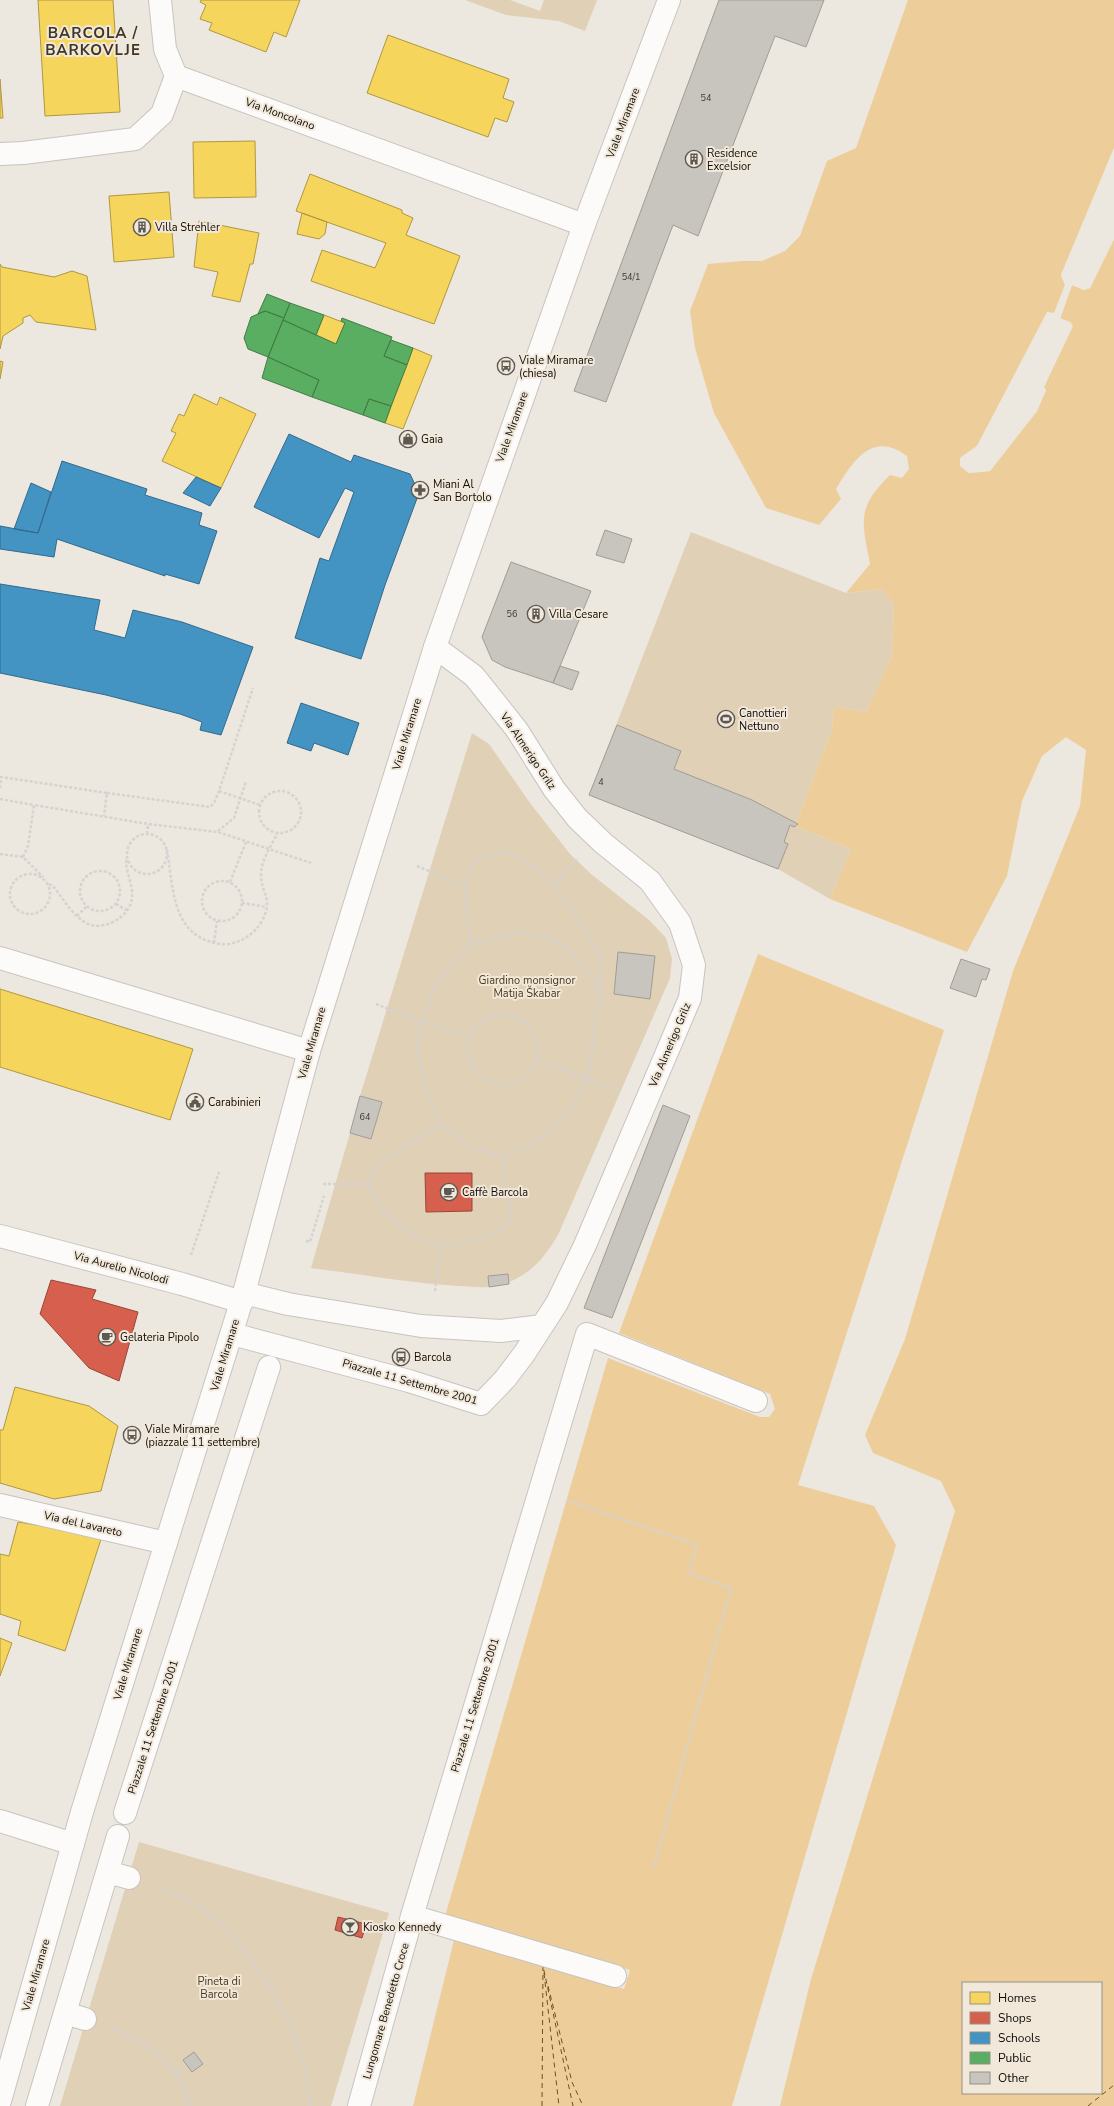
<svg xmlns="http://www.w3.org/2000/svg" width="1114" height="2106" font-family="'Nunito Sans',sans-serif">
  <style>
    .green { fill: #e0d0b5 }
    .water { fill: #edce9b; fill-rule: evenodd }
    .pier { fill: #ece7df }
    .homes { fill: #f6d55c; stroke: #b09842 }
    .shops { fill: #d6604d; stroke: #9a4638 }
    .schools { fill: #4393c3; stroke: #336a8b }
    .public { fill: #5aae61; stroke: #437d46 }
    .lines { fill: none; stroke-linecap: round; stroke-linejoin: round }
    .ferry { stroke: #6d511d; stroke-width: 1; stroke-dasharray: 5 4; stroke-linecap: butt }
    .building { fill: #c8c4be; stroke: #a09c96 }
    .minor-casing { stroke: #c8c4be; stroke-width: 24 }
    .major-casing { stroke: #c8c4be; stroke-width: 24 }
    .path { stroke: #d5d3d1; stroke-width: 2.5; stroke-dasharray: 3 2; stroke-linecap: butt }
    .minor { stroke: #fcfbfa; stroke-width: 22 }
    .major { stroke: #fcfbfa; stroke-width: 22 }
    .labels { text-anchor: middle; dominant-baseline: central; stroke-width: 4; stroke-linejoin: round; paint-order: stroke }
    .number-label { font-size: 9px; fill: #3c3935 }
    .street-label { font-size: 11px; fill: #0e0b07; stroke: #f1e8da }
    .poi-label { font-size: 11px; fill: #0e0b07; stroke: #f1e8da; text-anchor: start }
    .park-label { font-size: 11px; fill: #4a391a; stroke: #f1e8da }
    .district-label { font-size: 15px; font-weight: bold; letter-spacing: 1px; fill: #3d362b; stroke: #f1e8da }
  </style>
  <rect width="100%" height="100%" fill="#ece7df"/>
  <path class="green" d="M465,0H510L540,11L544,0H597L585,31L559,21L506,15Z
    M691,532L846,593L882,589L894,605L892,656L866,712L834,707L832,730L795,826L851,849L830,899L778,869L589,795Z
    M472,733L489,744L530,803L570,854L591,874L649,920L666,938L672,959L670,978L558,1235C544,1258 533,1272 507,1283C492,1289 474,1287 459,1286C409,1283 360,1274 311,1268L350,1133L371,1139L382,1102L360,1096Z
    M139,1842L389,1913L331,2106H60Z"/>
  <path class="water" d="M908,0H1114V148L1061,275L1065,285L1054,314L1048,312L977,446L960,458V466L969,473L990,471L1037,411L1046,390L1044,387L1072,326L1070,322L1060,319L1072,285L1084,290L1090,288L1114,239V2106H780L811,1979L955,1511L941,1481L873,1453L865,1435L905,1339L1013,971L1080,806L1086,750L1066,737L1042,756L1022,801L1007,876L967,952L830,899L851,849L795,826L832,730L834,707L866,712L892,656L894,605L882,589L846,593L870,564C862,521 856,508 890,475L902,478L909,469L907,456C872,430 853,461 836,489L841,499L819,525L766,508L714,413L695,348L690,311L708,264L742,261H762L785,251L800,236L827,161L856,148ZM963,1983H1101V2093H963Z
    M758,954L944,1030L798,1485L874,1506L896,1545L732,2106H413L454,1940L624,1989L630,1970L445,1916L608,1358L760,1417H769L775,1409L770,1394L619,1333Z"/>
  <path class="pier" d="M1114,148V153L1064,275L1067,286L1056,315L1048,314L978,447L962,459V465L970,471L989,469L1035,410L1043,390L1042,386L1070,326L1068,323L1058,319L1070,284L1072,283L1084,288L1088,286L1114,237V239L1090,288L1084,290L1072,285L1060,318L1070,322L1073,326L1044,387L1046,390L1037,411L990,471L969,473L960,466V458L977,446L1047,312L1054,313L1065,285L1061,275Z"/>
  <path class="homes" d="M38,0H113L120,112L45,116Z
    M201,0H300L286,37L274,32L266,52L209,30L212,23L200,19L206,5L200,2Z
    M388,35L509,79L503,98L514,102L507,122L495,118L488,137L367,93Z
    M0,79L3,118H0Z
    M255,141L256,197L194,198L193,142Z
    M310,174L402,210V213L413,218L406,235L460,256L434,324L311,281L322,250L375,268L386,243L296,211Z
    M169,192L174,257L114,262L109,196Z
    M302,213L327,222L325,234L319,239L297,234Z
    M199,221L259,233L253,264H250L240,302L212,296L218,272L194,267Z
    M0,264L2,267L54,277L72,271L87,276L96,330L36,322L30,315L23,318V323L3,336L0,349Z
    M324,315L345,323L336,344L316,335Z
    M413,348L432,356L403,429L385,423Z
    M0,361L3,362L0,379Z
    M194,394L217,405L220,397L256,414L221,488L162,461L176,433L171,431L179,414L184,416Z
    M0,989L193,1049L170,1120L0,1067Z
    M15,1387L89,1406L118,1426L101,1491L54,1499L0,1483V1430H3Z
    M18,1522L102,1536L65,1651L18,1635L21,1621L0,1614V1554L9,1556Z
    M0,1638L12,1643L0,1676Z"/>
  <path class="shops" d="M425,1173H472V1211L426,1212Z
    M51,1280L96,1290L92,1299L138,1312L119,1381L89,1368L40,1314Z
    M338,1917L366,1924L362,1938L335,1930Z"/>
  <path class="schools" d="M289,434L351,462L354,455L410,474L419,493L385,585L361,659L295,638L320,558L329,561L354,492L345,488L319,538L254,507Z
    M62,461L147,489L145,495L202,513L199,525L217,531L199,584L165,574V576L57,539L54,557L0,549V526L38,533Z
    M196,477L221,488L210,506L183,493Z
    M31,483L51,492L38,533L14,529Z
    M0,584L100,600L94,630L125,638L133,610L182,622L253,647L221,735L200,730L202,722L180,714L106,695L0,673Z
    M301,703L359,723L348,755L314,743L311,751L287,743Z"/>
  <path class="public" d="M267,294L290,303L284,318L265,311L258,314Z
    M290,303L324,315L316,335L283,320Z
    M265,311L284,318L268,357L248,349L244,338L251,317Z
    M342,318L392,337L384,356L407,365L391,406L369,399L363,415L312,397L319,380L268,357L283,320L336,344L345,323L341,321Z
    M391,340L413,348L407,365L384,356Z
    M268,357L319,380L312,397L262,378Z
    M369,399L391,406L385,423L363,415Z"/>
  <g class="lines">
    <path class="ferry" d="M544,1973L559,2106
      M548,1986L572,2082L583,2106
      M542,2106L543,1966L573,2106
      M1088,2106L1114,2085"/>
  </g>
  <path class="building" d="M719,0H824L806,47L775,36L698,236L673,225L606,402L574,391Z
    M605,530L632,539L624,563L596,555Z
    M511,562L591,591L553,683L505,667L492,660L482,637Z
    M560,666L579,672L572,690L553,683Z
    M617,725L681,751L674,769L752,800L798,824L794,827L790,825L784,842L788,844L778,869L589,795Z
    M618,952L655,956L650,999L614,994Z
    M961,959L990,969L986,980L982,979L976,997L950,988Z
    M360,1096L382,1102L371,1139L350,1133Z
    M663,1105L690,1116L612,1318L584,1308Z
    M508,1274L509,1284L489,1287L488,1276Z
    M194,2052L203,2064L192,2072L183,2060Z"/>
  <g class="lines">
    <defs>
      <path id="minor" d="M160,0L165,49L176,76
        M176,76L584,225
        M0,154L23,153L135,139L162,114L176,76
        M0,958L309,1051
        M0,1236L182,1284L242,1302
        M244,1293L288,1304L421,1326L501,1331L542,1326
        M232,1334L409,1381L481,1404L505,1379L524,1354L557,1303L585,1245L690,998L694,965L680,923L650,881L603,843L577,818L554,789L517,730L474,676L435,647
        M0,1505L166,1543
        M125,1813L269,1367
        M0,1821L73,1844
        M108,1872L129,1878
        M412,1916L615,1976
        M65,2013L85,2019
        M37,2106L118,1836
        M359,2106L412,1916L587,1334L756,1401"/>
      <path id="major" d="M0,2101L82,1812L244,1293L309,1051L435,647L584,225L669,0"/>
    </defs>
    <use href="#minor" class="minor-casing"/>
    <use href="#major" class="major-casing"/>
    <path class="path" d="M0,788L1,777L107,793L104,816
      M219,791L260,805
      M259 812a21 21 0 1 1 42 0a21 21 0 1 1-42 0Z
      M107,793L210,807L214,803L219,791L253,688
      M0,799L34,805
      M218,831L234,818L246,781
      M127 854a20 20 0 1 1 40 0a20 20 0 1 1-40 0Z
      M147,834L148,824
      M167,850C173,883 171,928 208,941C214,943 222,945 229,944C244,941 254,934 262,921C274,898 261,895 261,874C261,860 272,845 278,832
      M0,854L23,857L43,877
      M23,857L28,846L34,805L148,824L218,832L311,863
      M417,866L465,886C468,872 472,862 486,855C524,839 560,894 578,920C584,930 598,947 600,957C603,968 600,982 600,994
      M80 891a20 20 0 1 1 40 0a20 20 0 1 1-40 0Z
      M10 894a20 20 0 1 1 40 0a20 20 0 1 1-40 0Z
      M202 901a20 20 0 1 1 40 0a20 20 0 1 1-40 0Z
      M230,882L246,842
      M49,884L53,886C62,897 71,913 83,921C100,934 131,918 132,897C133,886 127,874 126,863L127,857
      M465,886L471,945
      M554,886L577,859
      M242,903L267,907
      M116,904L126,910
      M77,916L86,907
      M514,932L540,935L563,944L586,969L600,994L588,1078L572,1107L551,1131L528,1147L503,1157L471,1147L441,1124L428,1096L417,1046L422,1022L434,990L447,969L471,945Z
      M214,943L217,921
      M376,1004L422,1022L470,1035
      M468 1049a35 35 0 1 1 70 0a35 35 0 1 1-70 0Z
      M536,1060L619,1090
      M323,1184H369L379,1206L406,1230L440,1246L468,1242L494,1234L512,1220L506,1190L503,1157
      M369,1184L375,1166L441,1124
      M306,1241L310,1242L324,1196
      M191,1255L219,1172
      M435,1291L440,1246
      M567,1500L697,1545L688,1573L731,1588L653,1870
      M157,1887L198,1904L228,1930L271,1988L290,2025L303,2062L311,2106
      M113,2029C135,2036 163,2055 176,2074C182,2083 186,2096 190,2106
      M176,2074L184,2069"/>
    <use href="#minor" class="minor"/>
    <use href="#major" class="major"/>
  </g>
  <defs>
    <symbol id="building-ring" viewBox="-11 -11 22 22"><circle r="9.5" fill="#f1e8da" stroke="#5c5853" stroke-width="1.5"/><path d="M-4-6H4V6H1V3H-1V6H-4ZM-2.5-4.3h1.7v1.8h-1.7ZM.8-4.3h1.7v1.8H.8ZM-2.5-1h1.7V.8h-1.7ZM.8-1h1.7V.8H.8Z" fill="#5c5853"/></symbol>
    <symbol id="bus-ring" viewBox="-11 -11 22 22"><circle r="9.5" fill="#f1e8da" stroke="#5c5853" stroke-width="1.5"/><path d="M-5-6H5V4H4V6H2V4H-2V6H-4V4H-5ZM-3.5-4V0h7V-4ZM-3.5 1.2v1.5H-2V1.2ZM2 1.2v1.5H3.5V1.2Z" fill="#5c5853"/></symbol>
    <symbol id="shop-ring" viewBox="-11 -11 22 22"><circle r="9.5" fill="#f1e8da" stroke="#5c5853" stroke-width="1.5"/><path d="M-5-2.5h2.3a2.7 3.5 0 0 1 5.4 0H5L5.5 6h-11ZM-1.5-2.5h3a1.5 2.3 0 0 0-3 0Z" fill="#5c5853"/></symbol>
    <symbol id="pharmacy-ring" viewBox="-11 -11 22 22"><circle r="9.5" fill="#f1e8da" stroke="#5c5853" stroke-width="1.5"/><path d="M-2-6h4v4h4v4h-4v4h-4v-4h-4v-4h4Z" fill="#5c5853"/></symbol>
    <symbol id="stadium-ring" viewBox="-11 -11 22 22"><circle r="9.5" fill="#f1e8da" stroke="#5c5853" stroke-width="1.5"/><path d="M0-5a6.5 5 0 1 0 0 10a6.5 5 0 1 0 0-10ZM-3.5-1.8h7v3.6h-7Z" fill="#5c5853"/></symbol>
    <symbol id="civic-ring" viewBox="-11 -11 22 22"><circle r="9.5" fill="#f1e8da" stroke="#5c5853" stroke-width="1.5"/><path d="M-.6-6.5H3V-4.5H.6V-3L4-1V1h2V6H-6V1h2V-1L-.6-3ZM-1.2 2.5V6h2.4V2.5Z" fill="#5c5853"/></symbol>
    <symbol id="cafe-ring" viewBox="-11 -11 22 22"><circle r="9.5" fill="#f1e8da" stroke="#5c5853" stroke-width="1.5"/><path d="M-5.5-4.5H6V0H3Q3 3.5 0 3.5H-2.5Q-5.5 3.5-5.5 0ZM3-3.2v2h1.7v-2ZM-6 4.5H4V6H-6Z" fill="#5c5853"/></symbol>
    <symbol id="bar-ring" viewBox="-11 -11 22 22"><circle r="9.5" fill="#f1e8da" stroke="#5c5853" stroke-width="1.5"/><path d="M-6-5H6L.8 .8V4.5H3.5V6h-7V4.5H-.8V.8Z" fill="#5c5853"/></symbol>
  </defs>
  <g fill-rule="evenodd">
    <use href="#building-ring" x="684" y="149" width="20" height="20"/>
    <use href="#building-ring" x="132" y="217" width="20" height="20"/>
    <use href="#bus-ring" x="496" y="356" width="20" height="20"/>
    <use href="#shop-ring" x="398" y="429" width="20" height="20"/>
    <use href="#pharmacy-ring" x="410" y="480" width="20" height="20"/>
    <use href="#building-ring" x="526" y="604" width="20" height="20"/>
    <use href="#stadium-ring" x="716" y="709" width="20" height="20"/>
    <use href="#civic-ring" x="185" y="1092" width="20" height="20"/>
    <use href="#cafe-ring" x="439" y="1182" width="20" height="20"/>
    <use href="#cafe-ring" x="97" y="1327" width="20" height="20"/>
    <use href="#bus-ring" x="391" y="1347" width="20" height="20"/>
    <use href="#bus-ring" x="122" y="1425" width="20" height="20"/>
    <use href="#bar-ring" x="340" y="1917" width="20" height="20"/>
  </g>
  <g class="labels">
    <g class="number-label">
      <text x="706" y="98">54</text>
      <text x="631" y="277">54/1</text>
      <text x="512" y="614">56</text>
      <text x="601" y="782">4</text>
      <text x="365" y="1117">64</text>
    </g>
    <g class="street-label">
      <text transform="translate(280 114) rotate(20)">Via Moncolano</text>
      <text transform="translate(623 123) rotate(-69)">Viale Miramare</text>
      <text transform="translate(512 427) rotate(-70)">Viale Miramare</text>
      <text transform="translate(407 734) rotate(-73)">Viale Miramare</text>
      <text transform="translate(528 751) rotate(56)">Via Almerigo Grilz</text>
      <text transform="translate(312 1043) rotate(-74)">Viale Miramare</text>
      <text transform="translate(670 1045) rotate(-67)">Via Almerigo Grilz</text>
      <text transform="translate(121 1268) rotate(15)">Via Aurelio Nicolodi</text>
      <text transform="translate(225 1355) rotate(-73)">Viale Miramare</text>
      <text transform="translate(410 1382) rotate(16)">Piazzale 11 Settembre 2001</text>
      <text transform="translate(83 1524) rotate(13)">Via del Lavareto</text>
      <text transform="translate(128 1664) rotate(-73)">Viale Miramare</text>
      <text transform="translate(475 1705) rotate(-73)">Piazzale 11 Settembre 2001</text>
      <text transform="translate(153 1727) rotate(-72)">Piazzale 11 Settembre 2001</text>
      <text transform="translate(36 1975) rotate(-74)">Viale Miramare</text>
      <text transform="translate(386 2011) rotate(-74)">Lungomare Benedetto Croce</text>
    </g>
    <g class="poi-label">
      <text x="707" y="153">Residence<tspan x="707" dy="13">Excelsior</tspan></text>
      <text x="155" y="227">Villa Strehler</text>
      <text x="519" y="360">Viale Miramare<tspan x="519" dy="13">(chiesa)</tspan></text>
      <text x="421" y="439">Gaia</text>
      <text x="433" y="484">Miani Al<tspan x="433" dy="13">San Bortolo</tspan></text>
      <text x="549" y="614">Villa Cesare</text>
      <text x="739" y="713">Canottieri<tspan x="739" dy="13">Nettuno</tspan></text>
      <text x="208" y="1102">Carabinieri</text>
      <text x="462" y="1192">Caffè Barcola</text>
      <text x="120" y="1337">Gelateria Pipolo</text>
      <text x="414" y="1357">Barcola</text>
      <text x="145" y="1429">Viale Miramare<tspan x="145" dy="13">(piazzale 11 settembre)</tspan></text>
      <text x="363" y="1927">Kiosko Kennedy</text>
    </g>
    <g class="park-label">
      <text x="527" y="980">Giardino monsignor<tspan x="527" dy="13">Matija Škabar</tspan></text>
      <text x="219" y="1981">Pineta di<tspan x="219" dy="13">Barcola</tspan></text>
    </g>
    <g class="district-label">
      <text x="93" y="33">BARCOLA /<tspan x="93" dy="17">BARKOVLJE</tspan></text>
    </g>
  </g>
  <rect x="962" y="1982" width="140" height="112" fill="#f1e8da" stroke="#969086"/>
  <rect x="970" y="1992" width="20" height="12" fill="#f6d55c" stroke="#969086"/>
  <text x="998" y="2002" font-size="12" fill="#0e0b07">Homes</text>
  <rect x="970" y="2012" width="20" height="12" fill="#d6604d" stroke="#969086"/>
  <text x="998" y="2022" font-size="12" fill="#0e0b07">Shops</text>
  <rect x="970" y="2032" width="20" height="12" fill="#4393c3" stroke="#969086"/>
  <text x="998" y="2042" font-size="12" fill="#0e0b07">Schools</text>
  <rect x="970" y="2052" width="20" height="12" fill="#5aae61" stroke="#969086"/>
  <text x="998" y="2062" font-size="12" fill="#0e0b07">Public</text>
  <rect x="970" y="2072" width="20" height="12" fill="#c8c4be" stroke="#969086"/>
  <text x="998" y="2082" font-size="12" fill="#0e0b07">Other</text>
</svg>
